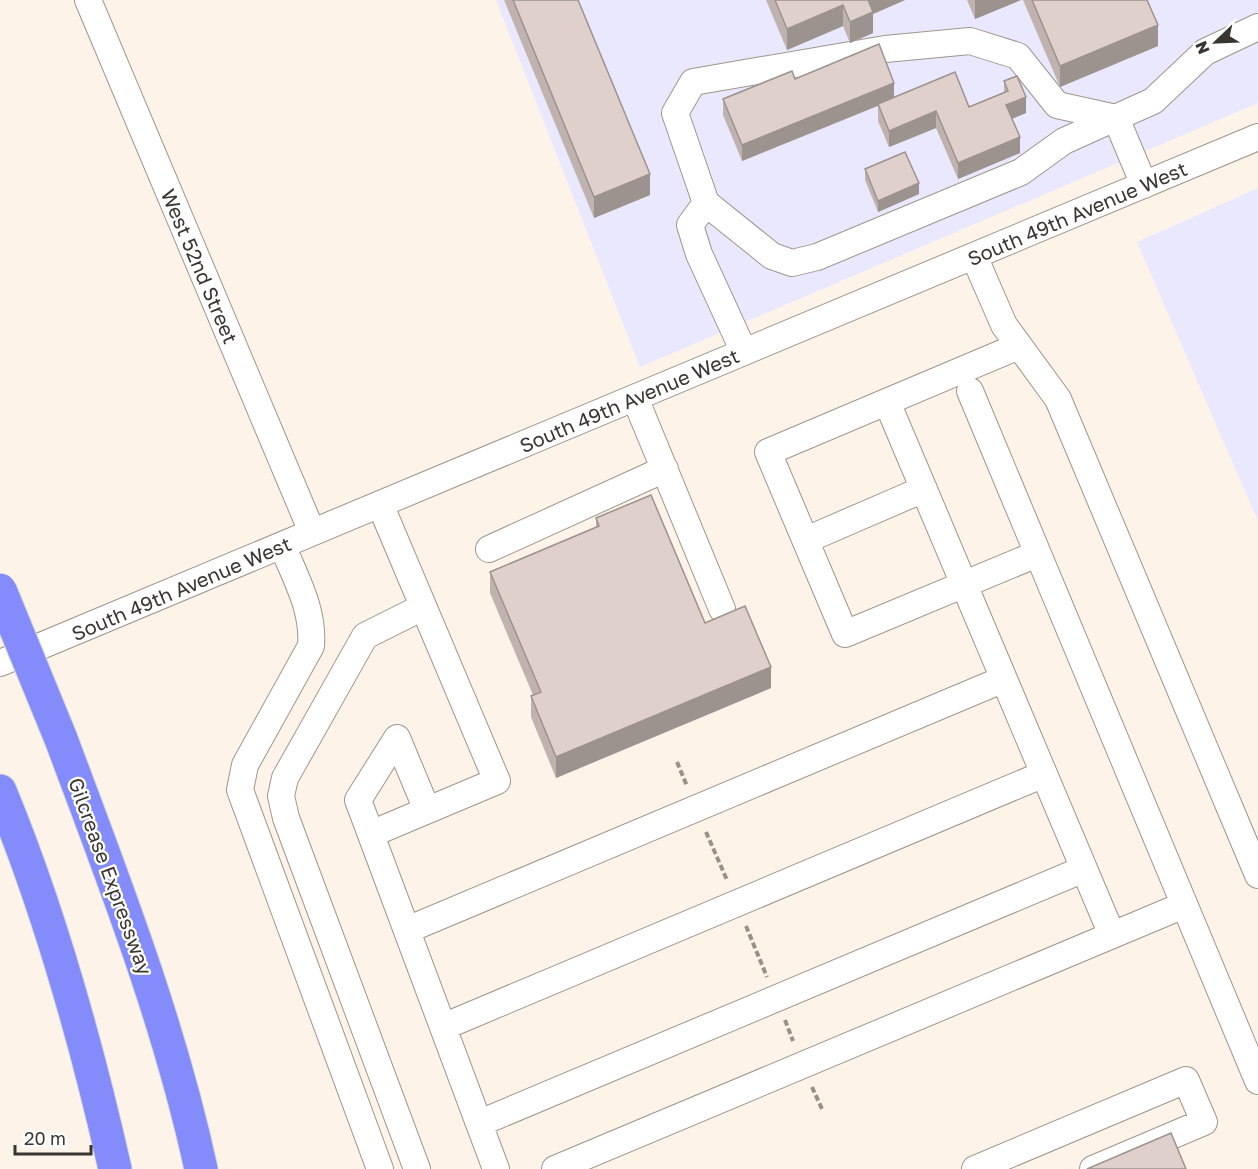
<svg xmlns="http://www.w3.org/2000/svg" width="1258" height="1169" font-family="'Golos Text',sans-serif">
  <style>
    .industrial { fill: #eae8fe }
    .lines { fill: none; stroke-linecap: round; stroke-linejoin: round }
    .minor-casing { stroke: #9f958b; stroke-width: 28 }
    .highway-casing { stroke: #d7d7d6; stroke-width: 35 }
    .path { stroke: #979189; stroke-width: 4; stroke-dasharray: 6 3; stroke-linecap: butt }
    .minor { stroke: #fff; stroke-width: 26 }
    .highway { stroke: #848cfb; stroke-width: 33 }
    .highway-bridge-casing { stroke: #d7d7d6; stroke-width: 35; stroke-linecap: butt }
    .highway-bridge { stroke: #848cfb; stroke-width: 33 }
    .wall { fill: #c0b3af }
    .shaded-wall { fill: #9c928e }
    .building { fill: #dfd0cb; stroke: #9c928e; stroke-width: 1.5 }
    .labels { text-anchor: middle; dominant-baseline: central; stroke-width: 4.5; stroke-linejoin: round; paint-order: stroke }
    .street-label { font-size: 20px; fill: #393531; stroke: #fff }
  </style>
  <rect width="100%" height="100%" fill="#fdf3e8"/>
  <path class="industrial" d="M496,0H1258V103L640,367Z
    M1258,188V521L1137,242Z"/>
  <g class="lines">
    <defs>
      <path id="minor" d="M88,0L312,532
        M706,203L675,113L693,82L885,49L970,41L1018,56L1057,105L1116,118L1144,185
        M974,256L1004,325L1058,399L1258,875
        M1019,346L768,452L845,634L1037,554
        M744,352L699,254L690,225L706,203L772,256L792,263L817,257L1021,172L1064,141L1153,101L1205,52L1258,27
        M970,391L1258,1081
        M635,398L722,609
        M887,402L1112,935
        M806,540L924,489
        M282,545C296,579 314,610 311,646L245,765L240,790L380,1169
        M489,549L665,469
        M0,663L1258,137
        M427,810L397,738L358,800L496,1169
        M371,834L497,781L380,504
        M407,930L1004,679
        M443,1027L1044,774
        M480,1123L1084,869
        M417,1169L286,818L281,796L285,778L365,636L423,607
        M555,1169L1184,905
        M975,1169L1186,1080L1204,1122L1093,1169"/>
      <path id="highway" d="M61,739C114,881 169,1021 201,1169
        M0,791C50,912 86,1041 115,1169"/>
    </defs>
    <use href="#minor" class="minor-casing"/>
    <use href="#highway" class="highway-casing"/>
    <path class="path" d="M677,762L687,786
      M706,832L727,880
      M746,926L767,977
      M785,1020L793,1041
      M812,1087L822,1109"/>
    <use href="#minor" class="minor"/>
    <use href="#highway" class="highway"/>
    <defs>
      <path id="highway-bridge" d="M0,590L61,739"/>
    </defs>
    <use href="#highway-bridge" class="highway-bridge-casing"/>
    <use href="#highway-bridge" class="highway-bridge"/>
  </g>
  <path class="wall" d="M504,0H578L650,195L594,218Z
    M766,0H905L873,14V33L850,43L843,26L787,50Z
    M967,0H1021L975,19Z
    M1023,0H1147L1158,46L1060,87Z
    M795,79L894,98L969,107L1004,92V81L1026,113L1012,119L1020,153L958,179L936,128L889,147L878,121V106L742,161L723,115V99Z
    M865,169L919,194L878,212L865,180Z
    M596,518L771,688L556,778L531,717V696L533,695L490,593V572L596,527Z"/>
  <path class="shaded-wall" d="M866,0H905L873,14V33L850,43V22Z
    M975,0H1021L975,19Z
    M843,5V26L787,50V29Z
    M1158,25V46L1060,87V66Z
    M894,83V99L742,161V145Z
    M1026,97V113L1006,121V105Z
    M936,111V128L889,147V131Z
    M1020,137V153L958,179V163Z
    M650,174V195L594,218V197Z
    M919,183V194L878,212V201Z
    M771,667V688L556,778V757Z"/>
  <path class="building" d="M513,0H578L650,174L594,197Z
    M775,0H868L873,12L850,22L843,5L787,29Z
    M1032,0H1147L1158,25L1060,66Z
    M879,44L894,83L742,145L723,99L792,71L795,79Z
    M955,72L969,107L1008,91L1004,81L1017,76L1026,97L1006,105L1020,137L958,163L936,111L889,131L878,104Z
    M905,152L919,183L878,201L865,169Z
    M651,495L705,623L745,606L771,667L556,757L531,696L541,692L490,572L599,526L596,518Z
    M1171,1133L1186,1169H1087Z"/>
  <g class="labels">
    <g class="street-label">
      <text transform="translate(1077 213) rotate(-23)">South 49th Avenue West</text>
      <text transform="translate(200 266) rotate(67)">West 52nd Street</text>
      <text transform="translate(629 400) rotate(-23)">South 49th Avenue West</text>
      <text transform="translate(181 588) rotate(-23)">South 49th Avenue West</text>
      <text transform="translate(111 876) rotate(70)">Gilcrease Expressway</text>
    </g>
  </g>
  <g transform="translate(1216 42) rotate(247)" stroke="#ffffff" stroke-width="4.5" paint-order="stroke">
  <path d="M0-4.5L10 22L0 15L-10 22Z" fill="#393531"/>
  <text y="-9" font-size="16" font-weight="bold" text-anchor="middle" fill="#393531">N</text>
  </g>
  <path d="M15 1145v9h76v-9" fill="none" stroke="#393531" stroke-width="3"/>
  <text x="24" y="1145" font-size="18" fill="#393531" stroke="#ffffff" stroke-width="4.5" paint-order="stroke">20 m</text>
</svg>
